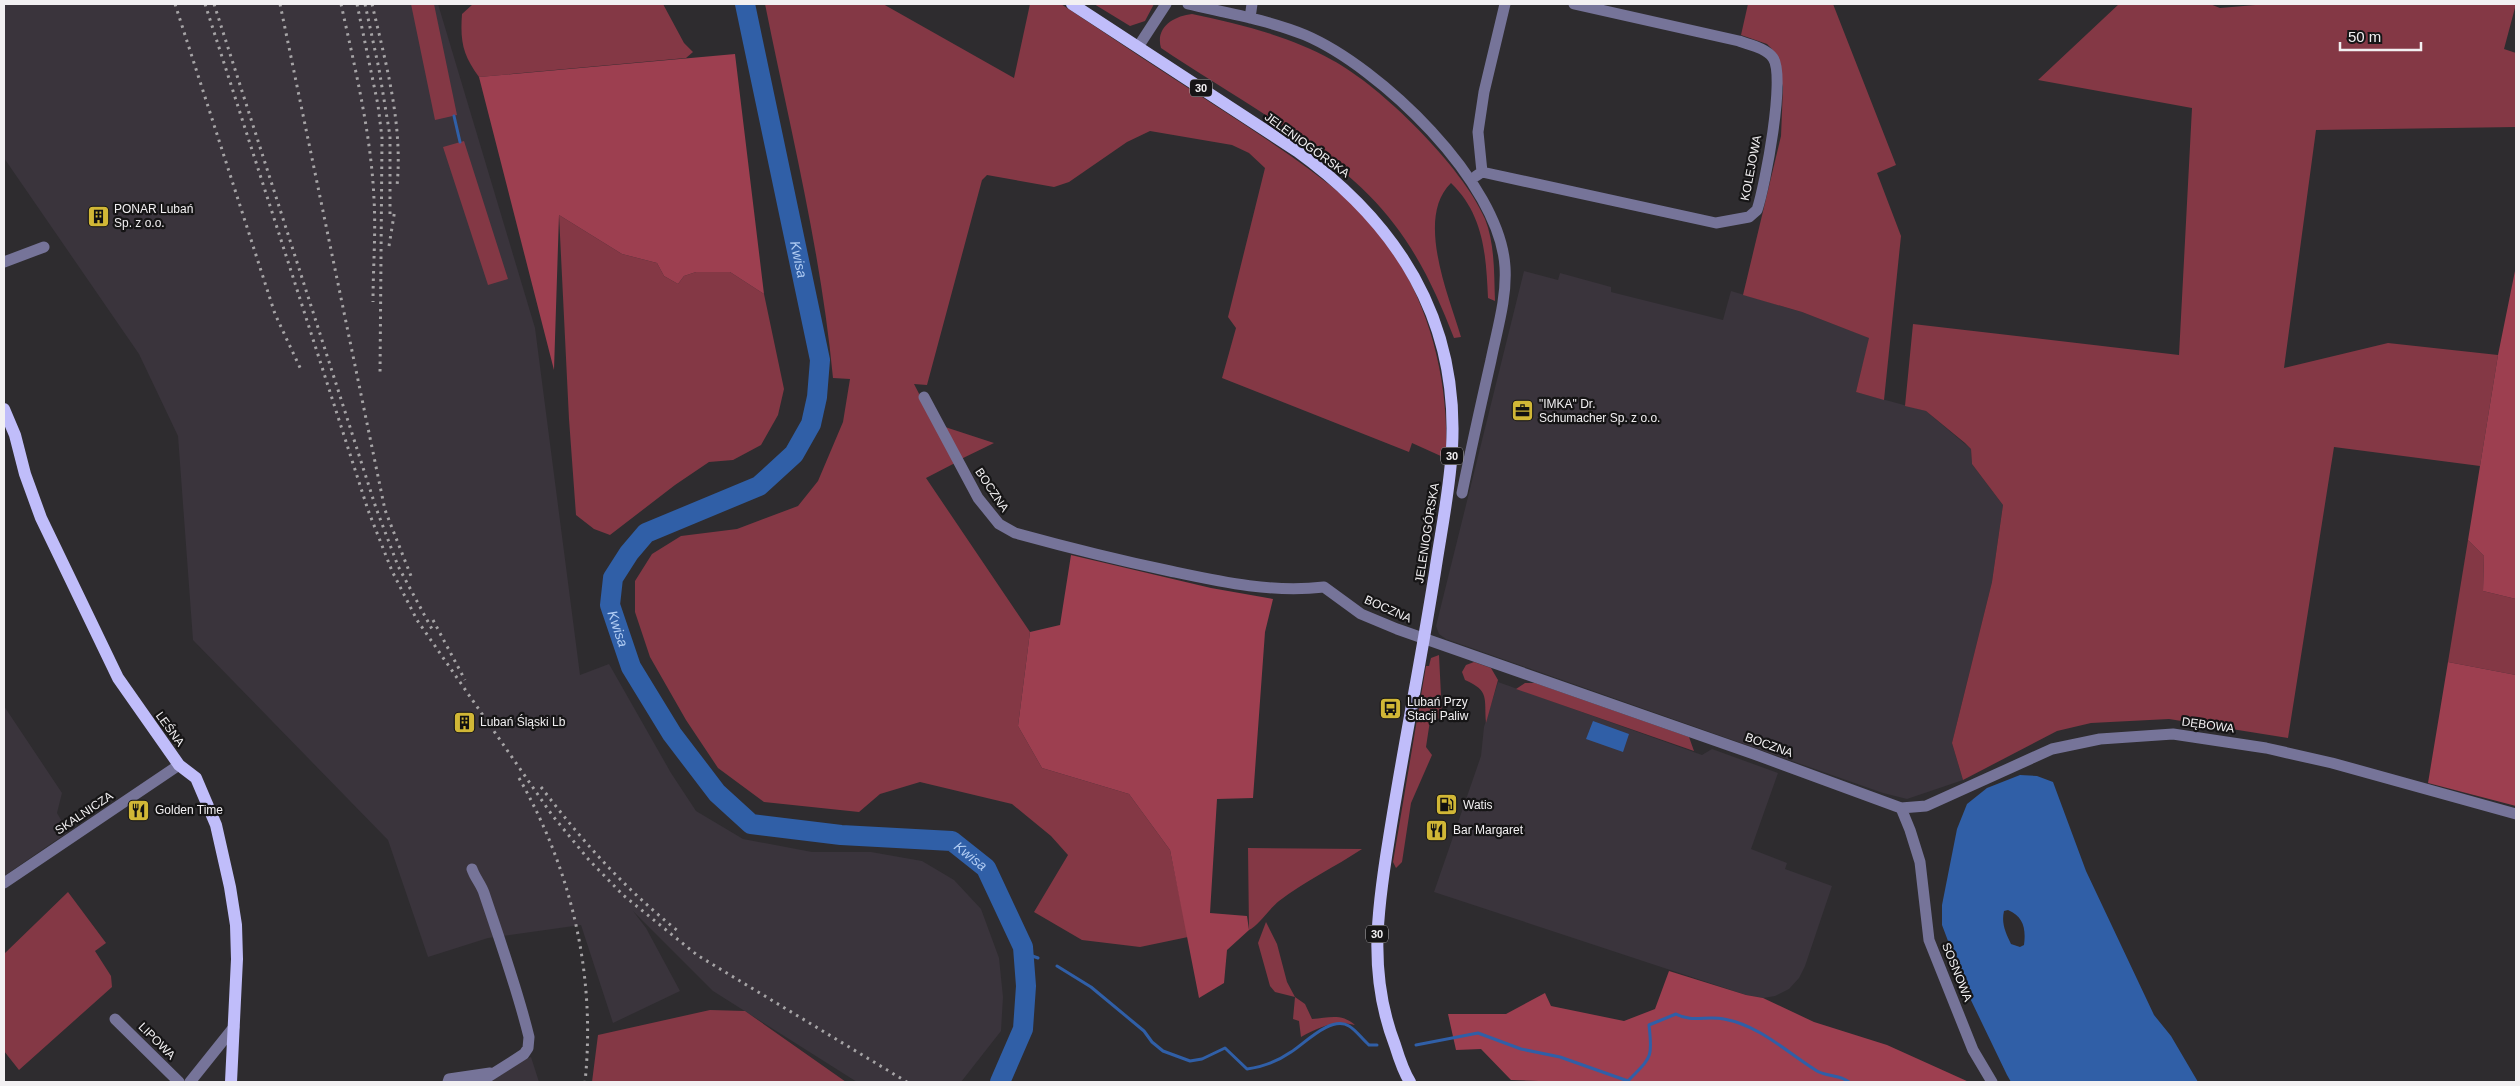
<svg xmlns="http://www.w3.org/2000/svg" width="2520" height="1086" font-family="Helvetica,sans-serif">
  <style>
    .built { fill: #3a343c }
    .green { fill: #843845 }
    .forest { fill: #9d3f50 }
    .water { fill: #305fa7; fill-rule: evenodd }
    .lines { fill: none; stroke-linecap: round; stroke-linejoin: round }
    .stream { stroke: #305fa7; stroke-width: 3 }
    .river { stroke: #305fa7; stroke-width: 20 }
    .minor { stroke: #767499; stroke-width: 11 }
    .major { stroke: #c0bdfa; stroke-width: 12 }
    .rail { stroke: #a6a4a6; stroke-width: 3; stroke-dasharray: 2.5 5; stroke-linecap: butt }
    .labels { text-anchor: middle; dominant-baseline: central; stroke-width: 4.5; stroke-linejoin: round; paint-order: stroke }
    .shield { fill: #161516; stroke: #b0aeb0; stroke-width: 1 }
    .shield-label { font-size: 11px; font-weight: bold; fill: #f2f0f2 }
    .street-label { font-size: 12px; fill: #f2f0f2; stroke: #161516 }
    .poi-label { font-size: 12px; fill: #f2f0f2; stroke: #161516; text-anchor: start }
    .water-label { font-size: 14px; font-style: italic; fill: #b2cdf4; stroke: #161516 }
  </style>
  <rect width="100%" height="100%" fill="#2e2c2f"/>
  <path class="built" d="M4,4H438L535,328L580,675L609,664L671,773L696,811L743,839L812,852H871L922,861L954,880L981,909L999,958L1003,997L1001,1031L961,1082H857L713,991L633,911L646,928L680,991L613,1023L581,925L488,938L428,957L388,840L193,640L178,436L139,354L4,158Z
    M1524,271L1558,280L1560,273L1611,287V292L1723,320L1731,291L1802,312L1870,338L1856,392L1926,411L1971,449L1972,464L2003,505L1992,582L1952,743L1963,780L1907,799L1883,793L1446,639L1439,634L1436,626Z
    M1498,682L1702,755L1712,749L1778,773L1751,849L1787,863L1785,869L1832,886L1805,966L1799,978L1789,989L1775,996L1763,998L1746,995L1434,892L1481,756L1484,727Z
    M4,706L62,793L57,813L68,832L4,876Z
    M531,1057L539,1082H488L516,1063Z"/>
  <path class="green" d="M411,4H434L457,115L435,120Z
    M473,4H663L684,43L693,52L686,58L479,77C463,55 460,42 462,14Z
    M765,4H883L1014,78L1030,4H1061C1114,39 1166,74 1219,108C1263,137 1309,166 1349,201C1419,264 1450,363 1446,455L1443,457L1412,443L1409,452L1222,378L1236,328L1228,317L1265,168L1249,153L1232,145L1150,131L1127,142L1069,182L1054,187L987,175L982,180L927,385L914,384L955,463L926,478L1030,632L1018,726L1042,768L1129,794L1170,850L1188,937L1140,947L1082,940L1034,912L1068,855L1051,836L1012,804L920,782L880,794L859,812L764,802L718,768L686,720L650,657L635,612V581L652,554L681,536L737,529L798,506L818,481L843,422L850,379L833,378C821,251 790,128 765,4Z
    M1094,4H1154L1145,21L1130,26Z
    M1748,4H1833L1896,165L1877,173L1901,236L1884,400L1856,392L1869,338L1802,312L1743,295L1781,136L1783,87L1772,49L1767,44L1741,35Z
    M2119,4H2210L2220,8L2267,4H2516L2504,49L2516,53V127L2316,130L2284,368L2388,343L2498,355L2480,466L2334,447L2288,738L2169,719L2091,723L2057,731L1963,780L1952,743L1992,582L2003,505L1972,464L1971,449L1965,443L1926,411L1905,406L1913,324L2179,355L2192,108L2038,80Z
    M1192,14C1239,24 1290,36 1332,60C1381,86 1463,167 1485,219C1495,244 1494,274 1495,301L1488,298C1486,255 1484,215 1451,183C1415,218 1449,296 1461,337L1454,338C1438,297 1421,259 1394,224C1341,153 1235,98 1161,48C1155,27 1174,16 1192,14Z
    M464,141L508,279L488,285L443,147Z
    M559,215L622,254L657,263L664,276L678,284L684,276L696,272H730L764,294L784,389L778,415L761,445L733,460L709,462L675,485L610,535L594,529L576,515L569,419Z
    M942,426L994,443L959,460Z
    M2468,540L2484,556L2483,591L2516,599V675L2448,662Z
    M1439,655L1442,716L1438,719L1431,714L1426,747L1432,755L1411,803L1402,862L1396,868L1393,862L1426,666H1429L1431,658Z
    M1474,662L1491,668L1498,680L1486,723C1484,698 1490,691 1465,680L1462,672L1466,665Z
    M1525,683H1535L1689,737L1694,751L1516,689Z
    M1248,848L1362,849C1335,867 1305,881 1279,901C1270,908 1257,927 1249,930Z
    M68,892L106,943L95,951L111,976L112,987L19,1070L4,1051V954Z
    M1266,922L1277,944L1287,982L1295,997L1305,1004L1312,1019C1329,1018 1341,1013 1355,1025C1334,1020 1320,1027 1301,1037L1299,1021L1293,1019L1295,997L1275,992L1270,986L1258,943Z
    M710,1010L745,1011L846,1082H592L598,1035Z"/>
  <path class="forest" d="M735,54L764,294L730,272H696L684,276L678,284L664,276L657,263L622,254L559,215L554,370L479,77Z
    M2516,266V599L2483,591L2484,556L2468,540L2498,355Z
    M1071,555L1211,588L1273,599L1265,632L1253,798L1217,799L1210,913L1247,916L1249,930L1227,950L1224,983L1199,998L1170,850L1129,794L1042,768L1018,726L1030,632L1060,625Z
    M2448,662L2516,675V806L2428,783Z
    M1669,971L1746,995L1763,998L1814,1022L1887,1045L1969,1082H1569L1511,1080L1481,1049L1456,1050L1448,1014H1506L1545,993L1551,1006L1624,1021L1655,1009Z"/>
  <path class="water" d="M1593,721L1629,734L1623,752L1586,739Z
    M2020,775L2037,776L2053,782L2086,871L2154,1015L2171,1036L2198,1082H2011L2007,1075L1968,994L1942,925V905L1957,829L1967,804L1987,788ZM2008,910C2024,917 2026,929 2024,945L2020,947L2011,944C2006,933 2001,924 2004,911Z"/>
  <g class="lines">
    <path class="stream" d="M454,116L460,142
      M1024,953L1038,958
      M1057,966L1091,987L1144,1031L1152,1042L1163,1051L1190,1061L1202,1059L1225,1048L1247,1069C1262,1067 1278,1061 1291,1052C1304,1044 1331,1015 1349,1026C1356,1030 1362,1039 1369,1045H1377
      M1416,1045L1478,1033L1521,1049L1560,1057L1628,1081C1651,1057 1653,1059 1649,1025L1676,1014C1692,1023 1707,1015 1724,1019C1761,1026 1786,1052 1817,1071C1827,1077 1839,1074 1849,1082"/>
    <path class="river" id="s1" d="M745,4L820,360L817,397L811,424L794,454L759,486L646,533L629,553L613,578L610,605L631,667L672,734L717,793L751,824L841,835L952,841L986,868L1023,947L1026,986L1023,1029L1000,1082"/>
    <path class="minor" d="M1188,4C1227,13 1268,20 1305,35C1380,67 1500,182 1505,267C1507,298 1497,330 1491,360C1481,404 1471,449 1462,493
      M1250,18L1252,4
      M1138,47L1166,4
      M1482,172L1716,223L1749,217L1757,210C1765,186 1786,76 1773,58C1766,48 1750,45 1739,41L1574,4
      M1476,176L1482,172L1478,132L1484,92L1505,4
      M4,262L44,247
      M924,397L978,498L999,524L1015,533C1066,547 1118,560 1170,571C1222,582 1271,593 1324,587L1361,614L1397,629L1754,754L1901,808L1926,806L2052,749L2100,739L2173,734L2266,748L2332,763L2516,814
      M1901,808L1910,830L1920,862L1929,940L1973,1050L1992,1082
      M472,869C475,878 481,884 484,893C500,941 517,988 529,1037L528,1048L524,1054L480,1082
      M4,883L179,765
      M115,1019L179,1082
      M190,1082L234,1027
      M448,1082L449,1079L490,1073"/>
    <path class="major" d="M1072,4L1297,151C1398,224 1459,319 1452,448C1450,489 1441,531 1435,572C1421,661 1403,749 1389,838C1377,911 1368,975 1395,1045C1399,1058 1403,1071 1410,1082
      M4,409L15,435L25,474L41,518L118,678L179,765L196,778L216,825L230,887L236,925L237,959L231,1082"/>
    <path class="rail" d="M175,4L275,314L302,372
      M205,4L368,510L392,571L417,620L552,815L589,860L623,895L697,955L907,1082
      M214,4L376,508L398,566L433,631
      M280,4L385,510L411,576
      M341,4C355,68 371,133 374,199C376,233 373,268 373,302
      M357,4L378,105L382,138L380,376
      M365,4L379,69L390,136V216
      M372,4C386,64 403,124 397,186
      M389,246L395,209
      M433,620L465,680
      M519,778C572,871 596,976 585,1082
      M541,787C582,841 625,889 678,931"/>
  </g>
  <defs>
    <symbol id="building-square" viewBox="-11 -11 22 22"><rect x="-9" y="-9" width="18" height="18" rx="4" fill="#d1b736" stroke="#161516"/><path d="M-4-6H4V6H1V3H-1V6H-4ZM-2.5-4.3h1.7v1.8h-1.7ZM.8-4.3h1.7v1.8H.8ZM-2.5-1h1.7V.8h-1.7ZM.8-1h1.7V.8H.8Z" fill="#111"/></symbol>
    <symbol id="office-square" viewBox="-11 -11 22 22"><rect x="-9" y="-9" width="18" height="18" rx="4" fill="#d1b736" stroke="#161516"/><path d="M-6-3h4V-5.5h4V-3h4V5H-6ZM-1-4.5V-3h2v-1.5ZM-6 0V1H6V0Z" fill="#111"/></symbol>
    <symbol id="bus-square" viewBox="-11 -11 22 22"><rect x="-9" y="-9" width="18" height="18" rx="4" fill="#d1b736" stroke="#161516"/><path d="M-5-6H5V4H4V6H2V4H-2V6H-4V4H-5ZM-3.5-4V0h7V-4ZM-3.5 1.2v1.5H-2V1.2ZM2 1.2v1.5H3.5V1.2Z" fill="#111"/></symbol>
    <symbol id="fuel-square" viewBox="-11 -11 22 22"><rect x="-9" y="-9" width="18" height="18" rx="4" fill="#d1b736" stroke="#161516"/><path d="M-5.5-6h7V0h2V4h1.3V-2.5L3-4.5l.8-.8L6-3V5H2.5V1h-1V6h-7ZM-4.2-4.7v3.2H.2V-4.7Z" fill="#111"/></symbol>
    <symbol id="restaurant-square" viewBox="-11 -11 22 22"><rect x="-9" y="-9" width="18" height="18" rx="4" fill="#d1b736" stroke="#161516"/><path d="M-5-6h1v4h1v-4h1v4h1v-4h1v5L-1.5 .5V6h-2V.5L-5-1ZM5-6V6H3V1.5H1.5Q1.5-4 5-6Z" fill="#111"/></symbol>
  </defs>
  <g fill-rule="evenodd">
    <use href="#building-square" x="86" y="204" width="25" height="25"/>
    <use href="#office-square" x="1510" y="398" width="25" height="25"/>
    <use href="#bus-square" x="1378" y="696" width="25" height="25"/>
    <use href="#building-square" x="452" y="710" width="25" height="25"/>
    <use href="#fuel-square" x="1434" y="792" width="25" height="25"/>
    <use href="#restaurant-square" x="126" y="798" width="25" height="25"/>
    <use href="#restaurant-square" x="1424" y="818" width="25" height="25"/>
  </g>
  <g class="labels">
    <g class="shield">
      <rect x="1190" y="79.5" width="22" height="17" rx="4"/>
      <rect x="1441" y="447.5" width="22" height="17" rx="4"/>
      <rect x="1366" y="925.5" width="22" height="17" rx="4"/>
    </g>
    <g class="shield-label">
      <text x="1201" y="88">30</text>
      <text x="1452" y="456">30</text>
      <text x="1377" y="934">30</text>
    </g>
    <g class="street-label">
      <text transform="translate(1307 145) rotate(36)">JELENIOGÓRSKA</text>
      <text transform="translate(1751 168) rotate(-79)">KOLEJOWA</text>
      <text transform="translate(992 490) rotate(56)">BOCZNA</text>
      <text transform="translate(1427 533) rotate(-81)">JELENIOGÓRSKA</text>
      <text transform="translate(1388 609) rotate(24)">BOCZNA</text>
      <text transform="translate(2208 725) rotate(8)">DĘBOWA</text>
      <text transform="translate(170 729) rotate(54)">LEŚNA</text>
      <text transform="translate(1769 745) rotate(20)">BOCZNA</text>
      <text transform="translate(84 813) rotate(-34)">SKALNICZA</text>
      <text transform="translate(1957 972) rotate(68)">SOSNOWA</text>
      <text transform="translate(157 1041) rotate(45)">LIPOWA</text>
    </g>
    <g class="poi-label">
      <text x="114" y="209">PONAR Lubań<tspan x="114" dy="14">Sp. z o.o.</tspan></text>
      <text x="1539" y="404">"IMKA" Dr.<tspan x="1539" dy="14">Schumacher Sp. z o.o.</tspan></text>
      <text x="1407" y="702">Lubań Przy<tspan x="1407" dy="14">Stacji Paliw</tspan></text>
      <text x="480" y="722">Lubań Śląski Lb</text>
      <text x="1463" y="805">Watis</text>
      <text x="155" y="810">Golden Time</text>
      <text x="1453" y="830">Bar Margaret</text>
    </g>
    <g class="water-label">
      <text stroke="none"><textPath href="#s1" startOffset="261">Kwisa</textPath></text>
      <text stroke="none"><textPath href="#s1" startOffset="741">Kwisa</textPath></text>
      <text stroke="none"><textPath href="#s1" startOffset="1206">Kwisa</textPath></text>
    </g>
  </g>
  <rect width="2520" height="1086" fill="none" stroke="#f2f0f2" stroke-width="10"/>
  <path d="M2340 42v8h81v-8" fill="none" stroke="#f2f0f2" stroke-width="2.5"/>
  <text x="2348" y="42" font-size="15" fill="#f2f0f2" stroke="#161516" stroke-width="4" paint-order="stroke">50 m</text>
</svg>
